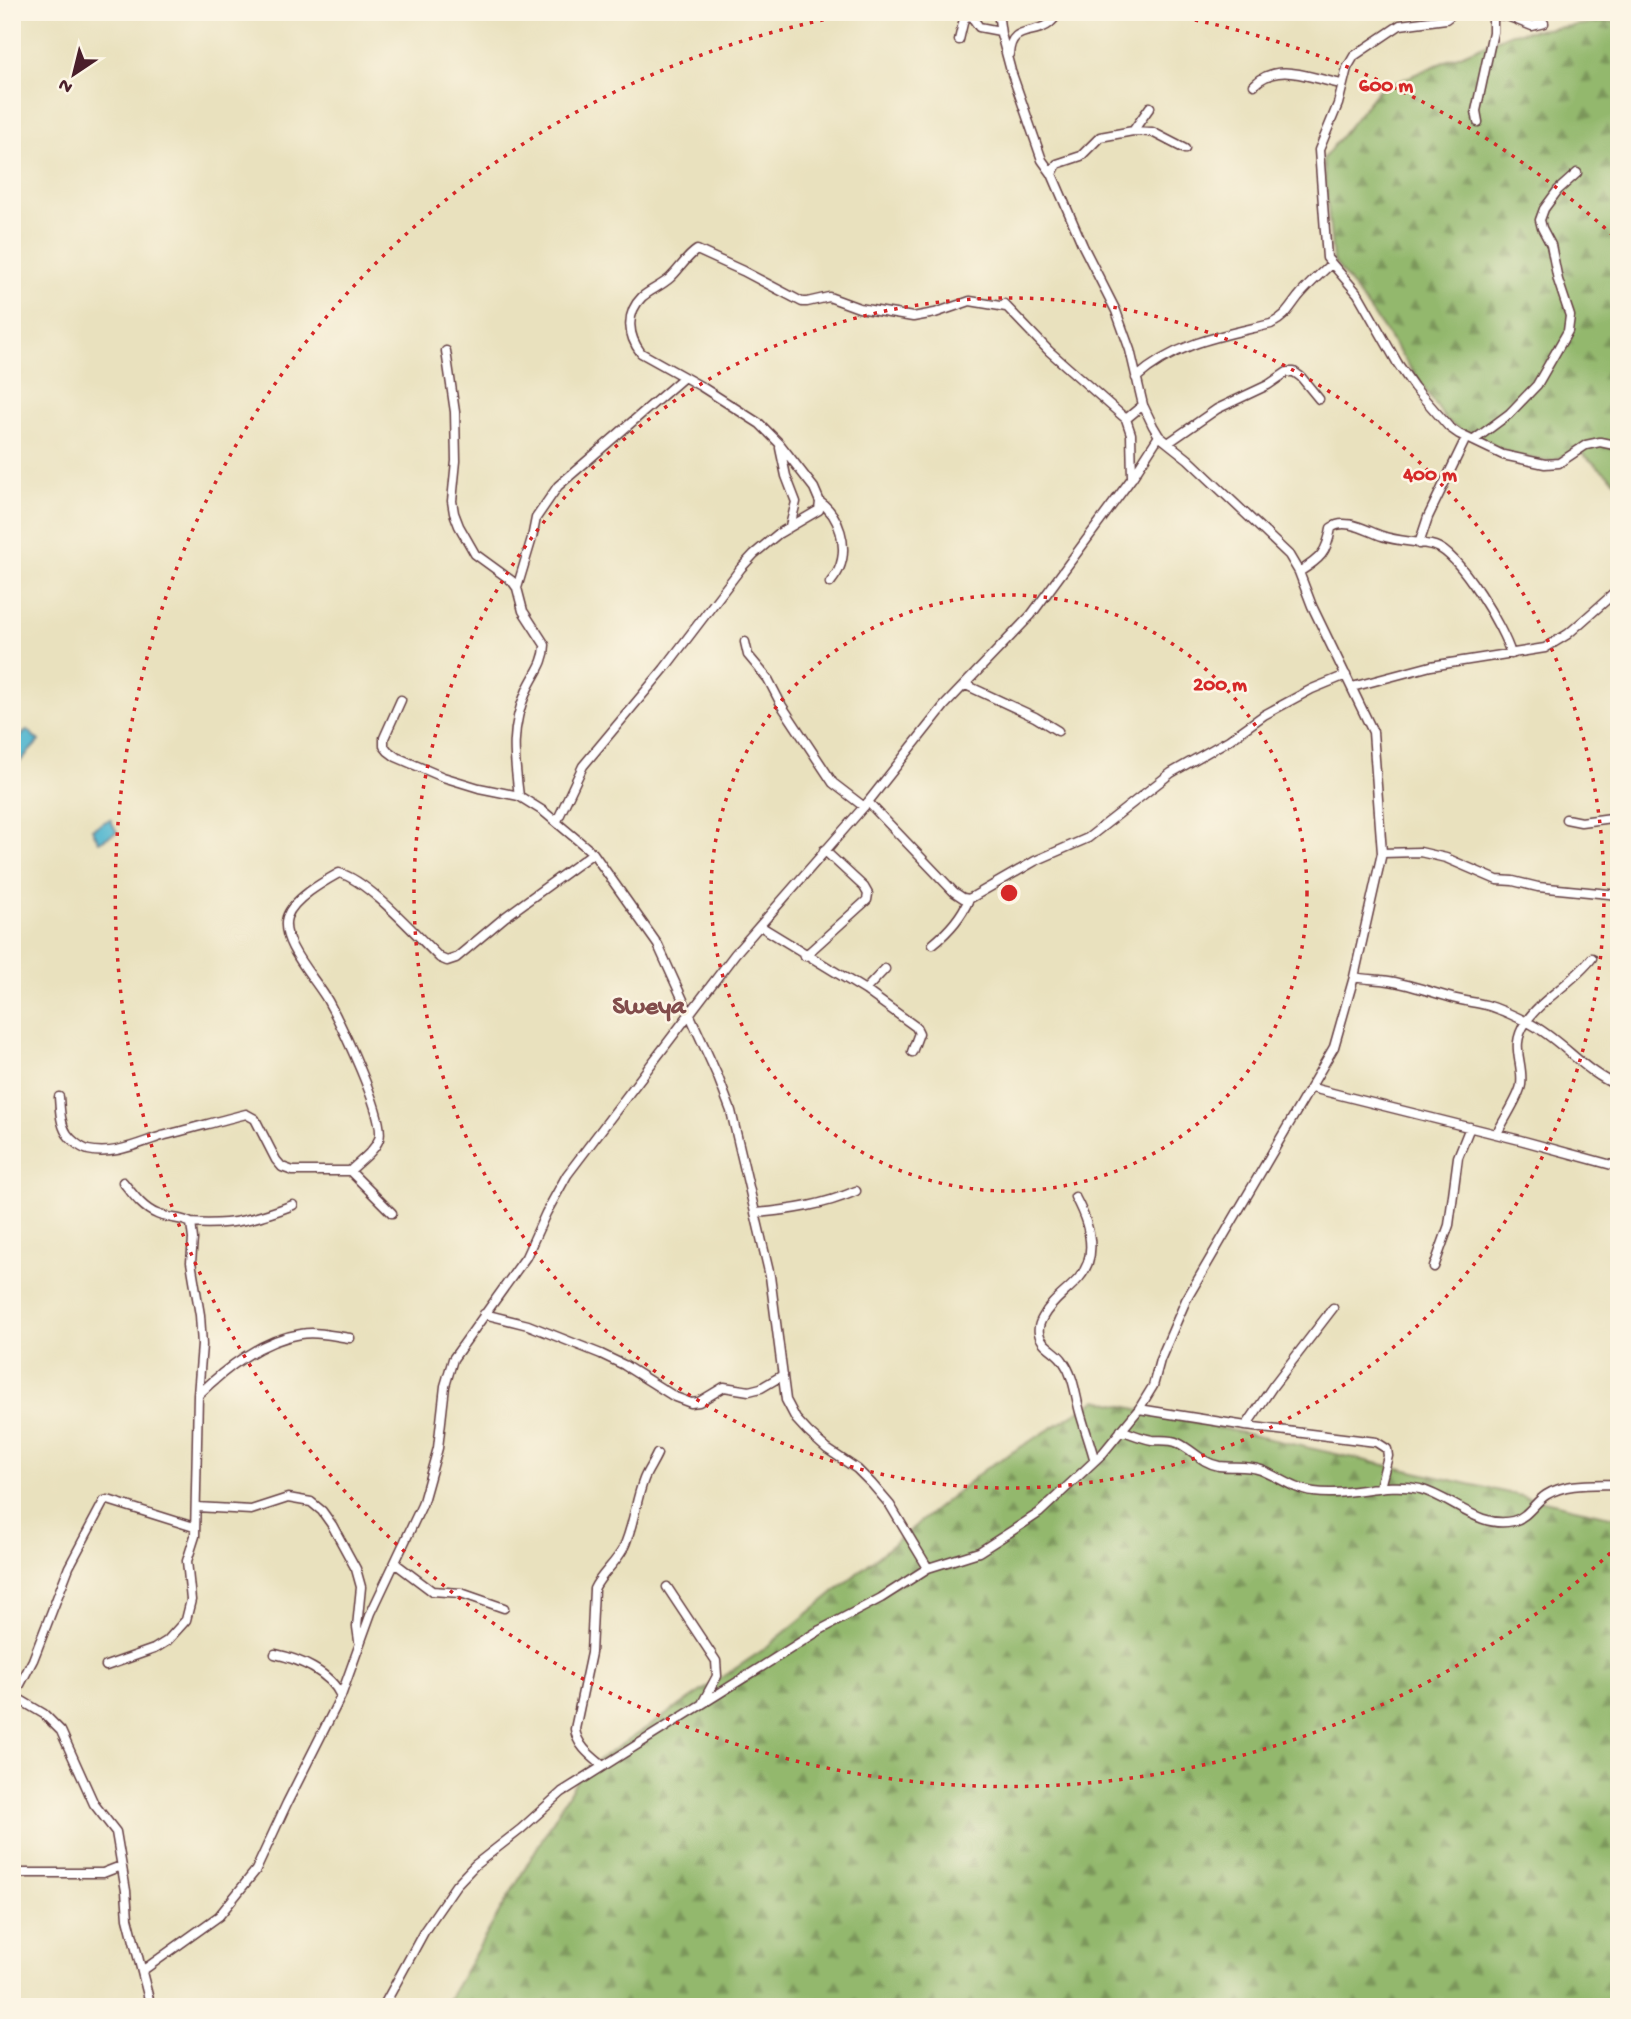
<svg xmlns="http://www.w3.org/2000/svg" width="1631" height="2019" font-family="'Gochi Hand',sans-serif">
  <style>
    .forest { fill: url(#forest-firs); stroke: #6e6c4c; stroke-width: 2 }
    .water { fill: #51b6cf; stroke: #4e6a7d; stroke-width: 2 }
    .lines { fill: none; stroke-linecap: round; stroke-linejoin: round }
    .street-casing { stroke: #623c41; stroke-width: 11 }
    .street { stroke: #fff; stroke-width: 8 }
    .ring { fill: none; stroke: #d62828; stroke-width: 3.5; stroke-dasharray: 3.5 7 }
    .labels { text-anchor: middle; dominant-baseline: central; stroke-width: 5; stroke-linejoin: round; paint-order: stroke }
    .quarter-label { font-size: 26px; font-weight: bold; fill: #824d4c; stroke: #fcf5e5 }
    .centre { fill: #d62828; stroke: #fcf5e5; stroke-width: 3.5 }
    .ring-label { font-size: 21px; text-anchor: middle; font-weight: bold; fill: #d62828; stroke: #fcf5e5; stroke-width: 5; stroke-linejoin: round; paint-order: stroke }
  </style>
  <defs>
    <pattern id="forest-firs" width="22" height="20" patternUnits="userSpaceOnUse" patternTransform="scale(1.75)"><rect width="22" height="20" fill="#93b86d"/><path d="M5 1l3.5 6h-7zM16 11l3.5 6h-7z" fill="#7a955a"/></pattern>
  </defs>
  <rect width="100%" height="100%" fill="#fcf5e5"/>
  <filter id="ink" filterUnits="userSpaceOnUse"><feTurbulence type="fractalNoise" baseFrequency=".0143" numOctaves="2"/><feDisplacementMap in="SourceGraphic" scale="14" xChannelSelector="R" yChannelSelector="G"/><feConvolveMatrix kernelMatrix="1 2 1 2 8 2 1 2 1" color-interpolation-filters="sRGB"/></filter>
  <filter id="wash" filterUnits="userSpaceOnUse"><feTurbulence type="fractalNoise" baseFrequency=".00686" numOctaves="4" result="noise"/><feDisplacementMap in="SourceGraphic" scale="28" xChannelSelector="R" yChannelSelector="G"/><feGaussianBlur stdDeviation="1.57" result="paint"/><feColorMatrix in="noise" values="0 0 0 0 0 0 0 0 0 0 0 0 0 0 0 0 0 1.4 0 .05"/><feComposite in="paint" operator="in"/></filter>
  <g filter="url(#wash)">
    <rect width="100%" height="100%" fill="#e9e1be"/>
    <path class="forest" d="M1613,21L1619,25V484L1578,450L1550,462L1518,456L1489,444L1483,439L1465,434L1446,420L1385,331L1333,260L1323,159L1378,90L1512,33Z
      M1097,1400L1619,1518V2007H444L582,1771L763,1650L985,1469Z"/>
    <path class="water" d="M27,730L39,741L16,766L12,763V746Z
      M110,819L117,832L99,842L92,829Z"/>
  </g>
  <g filter="url(#ink)">
    <g class="lines">
      <defs>
        <path id="street" d="M1455,12L1446,19L1400,25L1354,56L1347,68L1338,104L1319,150L1327,258L1358,294L1398,364L1414,387L1449,427L1459,434L1503,455L1545,464L1559,463L1586,445L1600,442L1619,446
          M1482,12L1507,16L1532,26L1544,23
          M1455,13L1469,12
          M959,40L964,19L968,16L972,17L979,27L1000,31
          M1009,54C1011,26 1030,35 1047,25C1052,22 1056,16 1060,12
          M1254,85C1279,60 1311,79 1342,84
          M1478,122L1476,111L1493,32V13
          M1133,131L1152,132L1185,149
          M1052,174L1057,164L1081,156L1100,137L1133,131L1150,107
          M1004,304L1049,351L1126,419L1131,434L1132,478
          M446,351L455,412L456,461L452,501L454,513L459,526L475,554L512,581L517,588L523,611L545,645C545,663 534,674 527,690C510,728 514,757 519,796
          M1136,378C1175,343 1221,336 1271,324C1286,316 1288,310 1298,297C1308,285 1320,274 1331,264
          M1126,419L1143,405
          M1474,440L1509,414L1537,385L1568,331L1570,316L1558,280L1551,245L1542,228L1540,220L1544,209L1558,190L1577,173
          M1168,443L1217,409L1268,385L1287,372H1294L1301,377L1319,399
          M780,448L786,476L796,502L790,526
          M820,502C839,515 849,546 839,569C837,574 833,579 830,583
          M1419,544L1428,517L1466,438
          M1299,572C1320,559 1327,553 1331,528C1345,517 1367,531 1382,536C1399,542 1418,541 1435,546C1460,554 1504,629 1511,654
          M517,588L532,538L536,518L558,486L684,377
          M745,642L748,655L768,679L782,706L833,783L863,806
          M966,685L1035,717L1058,731
          M1352,687L1431,666L1545,648L1568,634L1619,589
          M401,700L384,738V746L388,751L396,757L443,777L479,788L519,796L543,811L593,853L658,945L718,1077L731,1111L770,1276L786,1400L796,1419L808,1432L827,1449L857,1469L872,1484L890,1505L928,1568
          M868,802L954,892L963,898L969,899L1035,861L1088,838L1171,773L1229,740L1264,715L1312,689L1346,675
          M1566,819L1581,822L1619,817
          M557,821L583,766L664,669L741,568L754,554L778,534L819,510L820,502L814,488L779,443L760,424L702,387L641,353C628,336 625,314 642,297C650,290 661,286 670,278C680,269 686,257 697,250L743,271L802,302H807L829,297L859,308L913,317L935,313L970,301L1006,307
          M1382,853L1420,852L1446,858L1497,880L1513,881L1538,887L1619,895
          M760,926L865,990L916,1027L919,1033L912,1052
          M933,944C949,931 961,918 969,899
          M805,956L867,900L868,894L864,887L824,850
          M1354,977C1363,979 1372,979 1381,980C1404,982 1427,991 1449,997C1461,1001 1474,1002 1486,1005C1501,1009 1517,1017 1531,1024C1563,1041 1585,1073 1619,1086
          M865,990L885,969
          M1312,1088L1520,1140L1619,1167
          M59,1097C60,1109 60,1123 67,1134C71,1140 81,1148 88,1150C114,1156 139,1143 162,1136C190,1129 218,1121 246,1114L255,1119L276,1160L282,1167L293,1171H350C360,1161 374,1152 379,1139C387,1119 340,1023 328,1001C316,979 279,942 287,917C293,899 323,882 339,873C368,880 417,936 440,958L447,961L456,958L505,917L593,853
          M1497,1134C1503,1120 1519,1098 1521,1085C1524,1061 1509,1047 1526,1022C1541,999 1573,983 1592,958
          M350,1171L392,1213
          M123,1182C132,1193 142,1208 157,1214C168,1219 181,1217 191,1223L193,1239L191,1262L200,1315L202,1345L198,1395
          M1075,1197C1088,1221 1100,1254 1079,1278C1067,1292 1052,1300 1043,1317C1040,1322 1038,1328 1039,1333C1041,1346 1057,1351 1063,1361C1074,1376 1075,1394 1080,1412C1084,1427 1090,1443 1094,1458
          M756,1213C791,1210 824,1205 856,1191
          M191,1223C230,1226 257,1219 293,1205
          M1434,1267L1449,1225L1458,1157L1470,1127
          M484,1314L528,1325L601,1354L624,1365L675,1397L691,1403L699,1402L724,1387L749,1391L761,1388L783,1375
          M1139,1409L1246,1426L1376,1442L1387,1449L1388,1456L1380,1487
          M1246,1426L1273,1386L1333,1308
          M1121,1430C1131,1434 1141,1438 1152,1440C1160,1441 1170,1439 1178,1443C1193,1450 1202,1463 1219,1466C1233,1468 1247,1465 1261,1470C1279,1477 1295,1490 1314,1492C1350,1497 1384,1481 1420,1489C1451,1497 1479,1529 1513,1521C1527,1518 1535,1502 1546,1495C1567,1482 1595,1485 1619,1484
          M196,1507L251,1510L288,1498L311,1502L322,1511L332,1525L356,1569L361,1587L357,1627L359,1641
          M396,1564L432,1591L461,1593L504,1608
          M667,1587L716,1661L717,1676L703,1702
          M275,1654C299,1659 330,1672 341,1696
          M106,1666L154,1649L167,1641L186,1620L191,1600L187,1561L195,1536L198,1395C226,1368 261,1340 301,1334C317,1331 334,1336 350,1338
          M12,1695L44,1714L61,1731L94,1804L116,1832L126,1891L128,1918L151,2007
          M14,1696L33,1660L69,1567L104,1501L108,1500L194,1527
          M603,1766C591,1756 577,1746 575,1729L591,1653L594,1589C601,1574 615,1564 623,1549C634,1526 635,1502 644,1479C647,1471 653,1463 657,1454
          M12,1873H103L121,1866
          M142,1971L219,1916L256,1870L287,1803L341,1696L371,1613L422,1505L438,1448L445,1386L453,1359L526,1257L546,1213L567,1175L735,954L868,802L944,706L1031,615L1132,478L1159,436
          M383,2007L425,1930L456,1885L475,1865L521,1829L562,1792L820,1630L881,1598L928,1568L979,1552L1024,1523L1039,1513L1103,1453L1139,1409L1153,1386L1160,1360L1186,1300L1334,1047L1354,977L1382,853L1373,732L1312,606L1299,572L1289,555L1188,459L1159,436L1153,426L1143,405L1130,350L1116,311L1083,246L1052,174L1042,160L1011,71L1001,34L998,12"/>
      </defs>
      <use href="#street" class="street-casing"/>
      <use href="#street" class="street"/>
    </g>
  </g>
  <g class="ring">
    <circle cx="1009" cy="893" r="298"/>
    <circle cx="1009" cy="893" r="595"/>
    <path d="M1618 1546A893 893 0 1 1 854 14M1164 14A893 893 0 0 1 1618 240"/>
  </g>
  <g class="labels">
    <g class="quarter-label">
      <text x="649" y="1008">Sweya</text>
    </g>
  </g>
  <circle cx="1009" cy="893" r="10" class="centre"/>
  <g class="ring-label">
    <text x="1386" y="91">600 m</text>
    <text x="1430" y="480">400 m</text>
    <text x="1220" y="690">200 m</text>
  </g>
  <rect width="1631" height="2019" fill="none" stroke="#fcf5e5" stroke-width="42"/>
  <g transform="translate(74 74) rotate(215)" stroke="#fcf5e5" stroke-width="5" paint-order="stroke">
  <path d="M0-5L12 26L0 18L-12 26Z" fill="#4a1f2b"/>
  <text y="-10" font-size="19" font-weight="bold" text-anchor="middle" fill="#4a1f2b">N</text>
  </g>
</svg>
